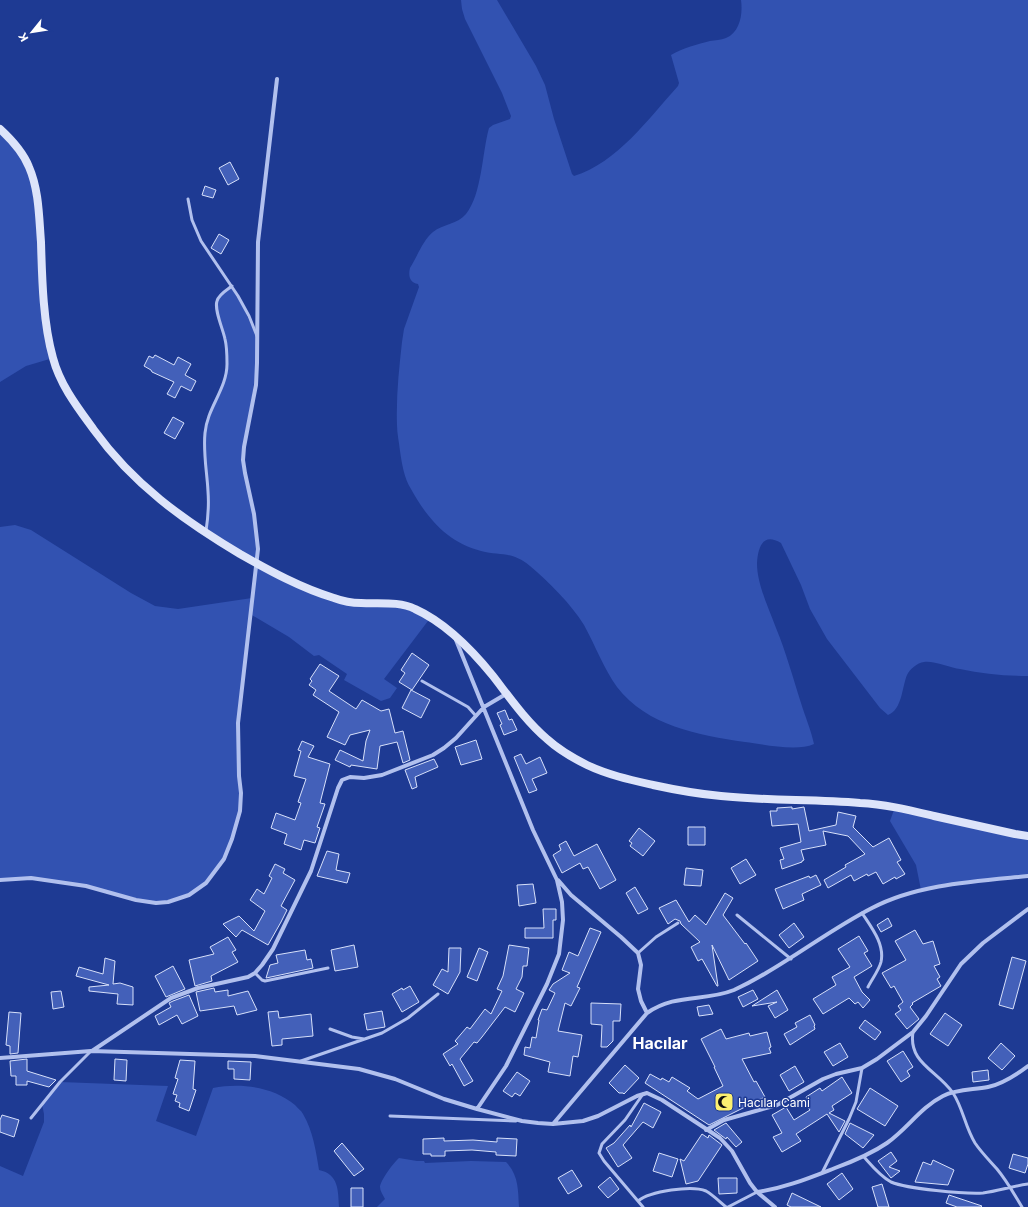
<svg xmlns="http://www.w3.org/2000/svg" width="1028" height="1207" font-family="Inter,sans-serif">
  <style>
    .green { fill: #3252b1 }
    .building { fill: #4360b9; stroke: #d7e0fa }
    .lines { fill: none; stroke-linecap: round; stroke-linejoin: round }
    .lane { stroke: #b1c0ee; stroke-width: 3 }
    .street { stroke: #b1c0ee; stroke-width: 4 }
    .secondary { stroke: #dde4fa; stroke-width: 8 }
    .labels { text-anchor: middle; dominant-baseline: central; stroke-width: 3; stroke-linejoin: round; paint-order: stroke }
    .poi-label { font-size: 12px; fill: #fff; stroke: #1e3a93; text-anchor: start }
    .district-label { font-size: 16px; font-weight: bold; fill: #fff; stroke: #1e3a93 }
  </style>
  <rect width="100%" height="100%" fill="#1e3a93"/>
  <path class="green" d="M461,0H497L536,66L545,85L554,119L572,174L574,176C617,163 649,118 678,86L679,83L671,55C683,48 698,44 710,41C715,40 721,40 726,38C740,32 743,14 741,0H1028V676C1006,676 982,674 960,669C951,668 932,660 924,662C917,663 910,669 907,675C902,687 902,710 888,715L880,708L827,639L810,609L801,585L781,543C763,532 758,547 757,563C757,585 769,608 776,628C786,652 793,678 801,703C805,716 811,730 814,744C796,752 764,744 745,742C698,735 647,726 617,687C604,669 595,645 584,625C571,604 549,582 530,566C512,551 501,556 481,551C447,542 427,518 411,489C404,478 402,464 400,451C399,442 397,433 397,425C396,397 399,369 402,342L404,329L419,287L418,284C410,283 408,276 410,268C417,257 423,240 433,232C443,224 458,224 466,214C482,194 482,153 489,128L493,125L510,119L511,116L502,93L465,19L462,9Z
    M0,129L30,169L53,358L26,366L0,382Z
    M232,286L238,296L257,338V362L243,460L257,533L256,563L337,599L403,604L431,617L384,679L397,688L390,698L381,701L344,680L347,674L319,655L314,656L289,637L250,614L238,723L240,811L224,859L206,883L189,895L156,903L86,886L31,878L0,880V527L15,525L31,530L131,593L155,606L178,609L252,598L256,563L206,533L208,516L205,466L206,423L226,378L227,354L216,309L219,297Z
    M895,807L1028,836V876L957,884L921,890L916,865L890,821Z
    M60,1082L168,1086L156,1121L196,1136L213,1088C240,1083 272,1086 295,1105C297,1108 301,1110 303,1114C313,1131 316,1151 319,1170C339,1174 338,1191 339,1207H0V1166L23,1176L44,1122V1114L42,1104Z
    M399,1158L417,1161H424L425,1163L471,1161L506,1162C519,1175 518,1191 519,1207H377L385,1199C383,1195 380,1191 380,1187C380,1181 394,1162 399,1158Z"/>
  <path class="building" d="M230,162L239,179L228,185L219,168Z
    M205,186L216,190L213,198L202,195Z
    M219,234L229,240L221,254L211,248Z
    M155,355L174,365L178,357L191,364L185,375L196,381L191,391L181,386L175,398L167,394L174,382L152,372L151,370L144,366L149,356L153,358Z
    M173,417L184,423L175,439L164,433Z
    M412,653L429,665L412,690L399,682L405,673L401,670Z
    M320,664L339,676L329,691L356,709L362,700L381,711L389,709L395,733L403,731L410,760L403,763L397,742L380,746L377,769L351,765L350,767L335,760L340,750L363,761L366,741L370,730L350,735L345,745L327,737L339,712L313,695L316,690L309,685L312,681L310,679Z
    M411,690L430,700L421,718L402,708Z
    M505,710L509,720L512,719L517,730L504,735L500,725L502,724L497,713Z
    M476,740L482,759L461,765L455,747Z
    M302,741L314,746L308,757L330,764L320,803L325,804L317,827L320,828L315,843L304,840L301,850L284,844L287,834L271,828L276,813L295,820L301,803L298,802L306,779L294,776L301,751L298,750Z
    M521,754L526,764L540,757L547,773L532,779L537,790L529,793L514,757Z
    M434,759L438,767L415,777L417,787L412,789L405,770Z
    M792,807V809L804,807L809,831L836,825L838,812L856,816L853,827L873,847L889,838L901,860L897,862L905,874L896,879L895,877L883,884L876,872L868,876L867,874L854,881L851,875L828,888L824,880L846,867L845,865L865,854L848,836L823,831L826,845L801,850L804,860L802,861V862L782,869L780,860L784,859L780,848L801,842L798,824L772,826L770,811H777V808Z
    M688,827H705V845H688Z
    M639,828L655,841L643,856L630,846L632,843L629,841Z
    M566,841L574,856L597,844L616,880L600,889L588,867L583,869L580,863L562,873L553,855L561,850L559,845Z
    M327,851L339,854L336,870L350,873L347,883L317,876Z
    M746,859L756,875L740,884L731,868Z
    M275,864L285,869L283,873L295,880L281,906L287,910L281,922L268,945L242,930L236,937L223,924L239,916L254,931L265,911L250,900L257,889L264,894L272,878L269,876Z
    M686,868L703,870L701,886L684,885Z
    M816,875L821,885L802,894L804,900L783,909L775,889L809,876L810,878Z
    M533,884L536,903L519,906L517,885Z
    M635,887L648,909L638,914L626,893Z
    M725,893L733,898L723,915L745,944L746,943L758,961L729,980L712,945L718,986H717L702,959L698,961L691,947L700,942L681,924L680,921L675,919L668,924L659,908L676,900L689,922L695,915L706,925Z
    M543,909H556V920H553V938H525V928H544Z
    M888,918L892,926L881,932L877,925Z
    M794,923L804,937L789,948L779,935Z
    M590,928L601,932L577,987L580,988L571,1006L565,1003L558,1031L582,1035L578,1057L573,1056L570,1076L548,1072L550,1062L524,1055L525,1047L530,1048L532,1037L536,1038L539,1020H538L542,1009L547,1010L555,993L549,990L553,984L570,973L562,970L569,952L578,956Z
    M915,930L923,944L933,941L940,964L934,966L940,977L937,979L941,986L912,1003L913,1004L910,1007L919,1019L907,1029L895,1014L901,1010L898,1006L903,1002L894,986L891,988L882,973L906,960L895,941Z
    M859,936L868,951L864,953L872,966L854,977L862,992L870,1000L863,1008L858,1002L855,1004L849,998L823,1014L813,999L836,985L832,977L850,967L838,949Z
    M228,937L236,950L232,952L238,962L211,976L212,981L195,986L189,960L214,954L210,947Z
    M354,945L358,967L335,971L331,950Z
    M509,945L529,948L527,966H523L522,977L516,989L524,993L515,1012L505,1007L482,1037L477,1043L474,1042L460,1059L473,1081L464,1086L452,1064L450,1066L443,1054L458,1044L455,1041L467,1027L470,1029L485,1009L491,1014L502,991L497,989L503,976Z
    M449,948H461L460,972L448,994L433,985L442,969L448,972Z
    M479,948L488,952L477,981L467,977Z
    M305,950L307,960L311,959L313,968L266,978L270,965L278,963L276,955Z
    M1012,957L1026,961L1013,1009L999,1005Z
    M105,958L115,961L113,984L120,983L133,987V1005L117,1004L118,994L89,991V987L109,985L76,976L79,967L103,974Z
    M173,966L185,989L166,997L155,976Z
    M410,986L419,1002L402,1012L392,994L402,988L403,990Z
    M214,988L215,992L228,990V996L248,991L257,1010L237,1015L234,1006L200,1011L196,992Z
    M753,990L758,999L743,1007L738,997Z
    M777,990L788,1010L775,1018L768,1006L777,1002L752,1006Z
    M61,991L64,1007L53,1009L51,992Z
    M189,995L198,1016L182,1024L177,1015L159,1025L155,1016L171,1007L169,1003L173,1001Z
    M591,1003L621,1004L620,1021H613V1041L607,1047H601L602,1025L591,1024Z
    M709,1005L713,1014L699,1016L697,1007Z
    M278,1011L279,1018L311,1014L313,1036L282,1039V1045L272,1046L268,1012Z
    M382,1011L385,1027L367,1030L364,1014Z
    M9,1012L21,1013L18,1053L10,1054V1046L6,1045Z
    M945,1013L962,1025L948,1046L930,1034Z
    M810,1015L815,1025L814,1026L815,1029L790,1045L784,1034L797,1027L795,1023Z
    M865,1020L881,1032L875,1040L859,1028Z
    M721,1029L726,1039L749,1033L750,1036L767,1032L771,1047L769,1048L771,1053L742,1059L754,1082L756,1081L765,1097L709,1125L645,1083L650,1074L661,1080L662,1078L669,1082L672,1077L690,1088L687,1091L698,1099L723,1086L714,1067H715L701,1039Z
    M840,1043L848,1057L833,1066L824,1052Z
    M1001,1043L1015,1056L1002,1070L988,1058Z
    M903,1051L913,1067L907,1071L910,1076L901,1082L887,1061Z
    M27,1059V1071L56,1080L49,1087L27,1081V1085H16V1076H11L10,1061Z
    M115,1059L127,1060L126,1081L114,1080Z
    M180,1060L195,1061L193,1089L196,1090L189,1111L179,1107L180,1103L175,1101L177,1095L173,1094L178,1079L175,1078Z
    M228,1061L251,1062L250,1080L234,1079V1069H228Z
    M625,1065L639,1078L624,1094L623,1093H619L609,1083Z
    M795,1066L804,1082L789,1091L780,1075Z
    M988,1070L989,1080L973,1082L972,1072Z
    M517,1072L530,1081L520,1096L515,1093L512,1097L503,1091Z
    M842,1077L852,1093L832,1106L834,1110L829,1113L845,1121L839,1132L827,1114L796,1134L801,1141L782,1152L773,1137L782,1133L772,1115L786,1107L794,1120L810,1110L805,1103L808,1101L806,1097L820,1088L822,1091Z
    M870,1088L898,1106L885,1126L857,1109Z
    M644,1103L661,1112L653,1128L643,1122L623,1145L632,1158L618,1167L606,1148L614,1143L630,1125L631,1127Z
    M2,1115L19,1120L14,1137L0,1132V1120Z
    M726,1123L742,1142L736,1147L727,1137L726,1139L714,1130Z
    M850,1123L874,1135L863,1148L845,1134Z
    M702,1134L708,1138L709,1135L722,1145L698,1181L686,1184L680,1159L684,1161Z
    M444,1138V1141L473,1140L497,1142V1138L517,1139L516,1156L496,1155V1152L472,1150L445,1151V1156H431V1154H423V1139Z
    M342,1143L364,1169L354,1176L334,1151Z
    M891,1152L897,1161L889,1167L900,1171L891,1178L878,1161Z
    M659,1153L678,1159L672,1177L653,1171Z
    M1013,1154L1028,1158V1164L1025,1173L1009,1168Z
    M933,1160L954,1170L948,1185L915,1182L923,1162L931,1165Z
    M572,1170L582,1186L568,1194L558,1178Z
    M842,1173L853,1189L839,1200L827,1184Z
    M610,1177L619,1189L608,1198L598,1187Z
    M718,1178H737V1193L719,1194Z
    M882,1184L889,1207H878L872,1187Z
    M351,1188H363V1207H351Z
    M792,1193L821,1207H791L787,1205Z
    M949,1195L982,1206L981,1207H957L946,1203Z"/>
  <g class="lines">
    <path class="lane" d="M188,199L192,220L201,241L238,296L249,316L257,336
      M206,531C208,518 209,504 208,491C207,472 203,453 205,433C207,408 227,389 227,364C227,356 227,347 225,339C223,329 214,310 217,301C219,294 227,290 232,286
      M422,681L468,707L476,716
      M862,913C871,927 885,944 881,962C879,970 872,979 868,987
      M737,915L791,959
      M638,953L656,937L678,923
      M255,973L262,980L265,981L328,968
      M330,1029L352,1037L364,1039
      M913,1032C908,1063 937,1070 953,1093C963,1108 965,1127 975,1143C981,1152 989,1160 997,1169C1007,1181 1014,1194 1022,1207
      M301,1061L382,1033L408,1018L438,994
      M643,1094L625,1120L602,1144L599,1153L604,1161L643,1207
      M390,1116L516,1121
      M31,1118L60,1082L91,1051
      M864,1157C872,1166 880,1176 891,1182C908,1189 964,1194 983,1193C998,1191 1013,1186 1028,1184
      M822,1173L849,1119L856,1102L862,1068
      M638,1201C650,1191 692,1185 706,1191C713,1195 720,1202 726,1207
      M728,1207L757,1192"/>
    <path class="street" d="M456,640L533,830L557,880L562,902L563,920L559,954L547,984L506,1066L477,1109
      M0,880L31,878L86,886L136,900L156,903L168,902L189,895L206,883L224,859L232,839L240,811L241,793L239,776L238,723L258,549L254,514L245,473L243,460L244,447L256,385L257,363L258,242L277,79
      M558,880L571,895L621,937L638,953L641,965L638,989L641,1001L647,1013
      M92,1051L171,998L198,988L248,977L255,973L262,965L273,949L311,871L338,788L342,780L350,777L364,778L382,775L433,755L444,748L456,738L484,707L506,694
      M0,1058L91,1051L223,1055L255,1056L359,1069L395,1079L444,1099L477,1109L522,1121L538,1123L553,1124L583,1121L598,1116L637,1096L647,1093L662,1100L720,1138L732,1151L750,1183L757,1192L775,1207
      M553,1124L647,1013C676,993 704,1002 734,990C745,985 756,979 766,973C802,952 835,927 872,908C917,884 977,881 1028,876
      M706,1130L724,1120L777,1105L823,1079L836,1074L862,1068L877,1059L913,1032L926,1016L961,964L983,943L1028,909
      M757,1192C785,1188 809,1178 835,1168C854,1161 871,1154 887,1143C907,1129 921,1107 943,1096C957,1089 973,1090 988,1087C1003,1084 1016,1075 1028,1066"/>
    <path class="secondary" d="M0,129C12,140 23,152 29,167C39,190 39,217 41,242C42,278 43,323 53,358C60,385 78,408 94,430C133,484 183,520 240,554C270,571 301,588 334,598C342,601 352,603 361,603C379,604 399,601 415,609C446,623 472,650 493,676C510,698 526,721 547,739C559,750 573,758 587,765C608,775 631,780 653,785C676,790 698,794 721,796C767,801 814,799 860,803C885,804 909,810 934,816C961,822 988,828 1015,834L1028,836"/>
  </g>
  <defs>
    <symbol id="mosque-square" viewBox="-11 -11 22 22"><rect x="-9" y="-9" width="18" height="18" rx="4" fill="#fcf070" stroke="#1e3a93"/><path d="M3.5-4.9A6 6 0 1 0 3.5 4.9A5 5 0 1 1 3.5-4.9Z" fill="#111"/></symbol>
  </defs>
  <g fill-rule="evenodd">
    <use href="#mosque-square" x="713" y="1091" width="22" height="22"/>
  </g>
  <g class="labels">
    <g class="poi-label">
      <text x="738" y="1102">Hacılar Cami</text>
    </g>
    <g class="district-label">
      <text x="660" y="1043">Hacılar</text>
    </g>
  </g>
  <g transform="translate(32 32) rotate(240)" stroke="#1e3a93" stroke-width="3" paint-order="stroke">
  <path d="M0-3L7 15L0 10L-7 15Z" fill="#ffffff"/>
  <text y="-6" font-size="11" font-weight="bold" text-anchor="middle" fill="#ffffff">K</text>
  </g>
</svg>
